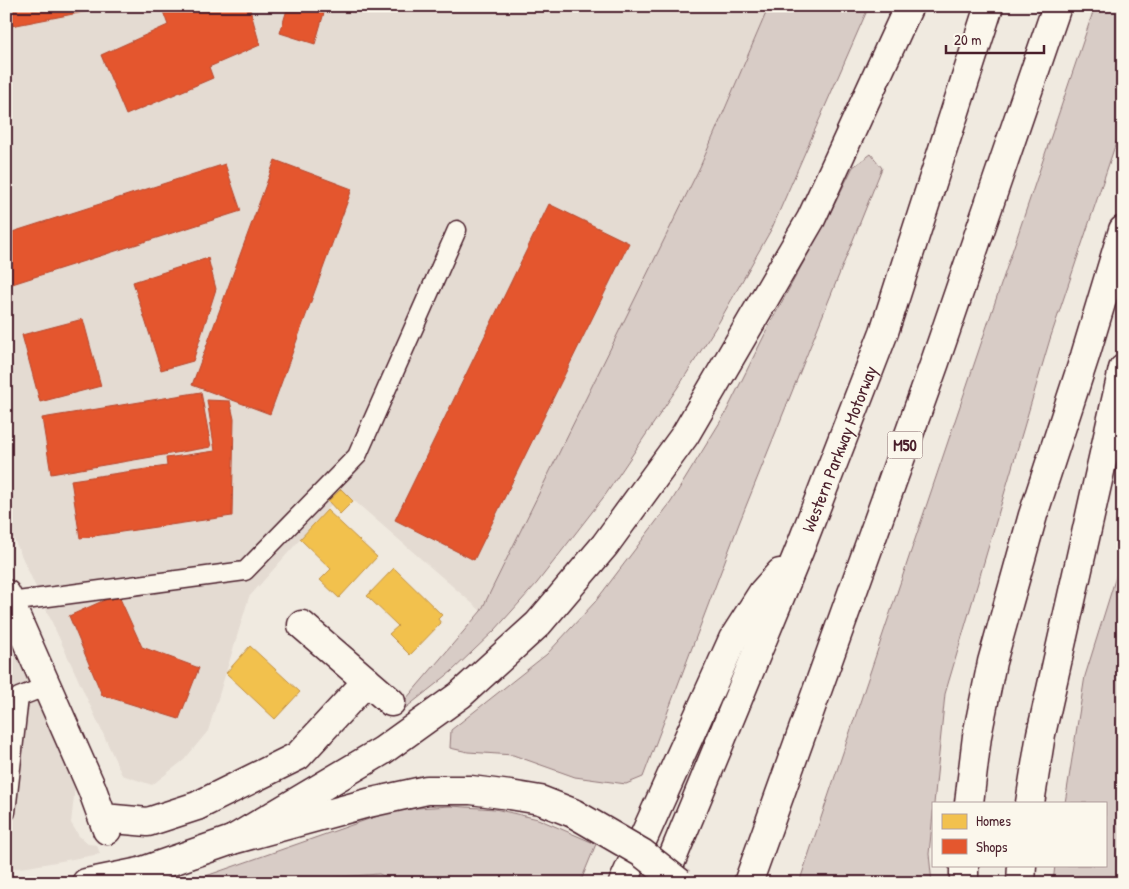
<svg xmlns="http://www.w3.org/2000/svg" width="1129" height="889" font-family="'Patrick Hand',sans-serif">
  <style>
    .built { fill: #e4dbd2 }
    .green { fill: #d8ccc6; stroke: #917678 }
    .homes { fill: #f2c14e; stroke: #c09044 }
    .shops { fill: #e4572e; stroke: #b6462d }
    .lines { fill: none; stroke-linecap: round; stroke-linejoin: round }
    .lane-casing { stroke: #4a1f2b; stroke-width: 21 }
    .street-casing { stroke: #4a1f2b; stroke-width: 31 }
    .secondary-casing { stroke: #4a1f2b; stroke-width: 31 }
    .highway-casing { stroke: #4a1f2b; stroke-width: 31 }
    .lane { stroke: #fbf7ec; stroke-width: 18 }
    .street { stroke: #fbf7ec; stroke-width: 28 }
    .secondary { stroke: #fbf7ec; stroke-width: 28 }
    .highway { stroke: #fbf7ec; stroke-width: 28 }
    .secondary-bridge-casing { stroke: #4a1f2b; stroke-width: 31; stroke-linecap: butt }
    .secondary-bridge { stroke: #fbf7ec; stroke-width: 28 }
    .labels { text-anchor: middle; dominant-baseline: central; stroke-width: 5; stroke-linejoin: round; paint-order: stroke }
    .shield { fill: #fbf7ec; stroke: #7f6065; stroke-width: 1 }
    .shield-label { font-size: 16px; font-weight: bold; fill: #4a1f2b }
    .street-label { font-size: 18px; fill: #4a1f2b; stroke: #fbf7ec }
  </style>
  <rect width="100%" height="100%" fill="#f0eae0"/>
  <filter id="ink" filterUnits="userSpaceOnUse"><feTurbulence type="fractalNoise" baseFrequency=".02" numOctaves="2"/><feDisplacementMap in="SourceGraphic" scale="10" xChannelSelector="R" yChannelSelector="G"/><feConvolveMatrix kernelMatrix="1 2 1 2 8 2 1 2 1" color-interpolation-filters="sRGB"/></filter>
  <g filter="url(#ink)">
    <path class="built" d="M6,6H769L700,167L519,552L481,611L343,491L249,597L208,731L184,760L152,785L122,775L6,522Z
      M6,637L75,775V787L71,823L79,836L88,844L97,845L100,854L28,867L6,869Z"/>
    <path class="green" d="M769,6H869L772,228L719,322L682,381L606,494L537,583L495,630L451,672L403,710L400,706L481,611L700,167Z
      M1095,6H1123V122L1050,339L945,694L929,854L932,883H799Z
      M871,154L882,168L740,521L643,777L626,784L575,777L513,755L468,752L450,748L451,730L547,654L595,602L671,502L725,414L772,320L827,219L853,167Z
      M1123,554V883H1053L1055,865H1105V803H1065L1085,676Z
      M451,806L495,809L538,819L596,844L580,883H462L454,881L453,883H400L379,874L314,879L305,883H186L386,813L416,808Z"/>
    <path class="homes" d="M341,489L353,501L340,514L328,501Z
      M327,510L377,557L339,598L320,580L331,569L300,539Z
      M394,568L442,615L438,619L441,623L410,655L389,634L398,626L367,596Z
      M250,646L300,692L275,719L226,673Z"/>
    <path class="shops" d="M6,6H93L94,10L6,27Z
      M161,6H249L260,45L209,67L213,78L126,115L101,55L168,25Z
      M288,6H326L315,44L280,33Z
      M275,160L352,189L270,414L192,385Z
      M225,164L241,211L6,286V234Z
      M549,204L629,243L474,560L395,520Z
      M208,258L216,289L193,361L161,370L133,282Z
      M83,319L101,386L40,402L22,335Z
      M201,392L211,447L51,474L42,418Z
      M207,400L230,401L234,419L232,516L80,538L71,480L167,466L166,458L215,451Z
      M118,594L142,647L199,668L179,719L102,695L69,616Z"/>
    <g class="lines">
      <defs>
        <path id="lane" d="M10,602L245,571L357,456L457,230
          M6,812L19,697L47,686"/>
        <path id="street" d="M6,594L92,789L107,830
          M302,625L391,702
          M103,818L148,822L197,806L298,756L367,681"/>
        <path id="secondary" d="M86,883L140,872L232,840L368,803L427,790H471L510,795L540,800L573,813"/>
        <g id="highway">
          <path d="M969,803L977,736L992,662L1033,515L1085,356L1123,230"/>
          <path d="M1030,803L1041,734L1123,369"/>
          <path d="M232,840L382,751L460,695L538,624L605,545L685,435L811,219L909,6"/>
          <path d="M623,883L733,639L763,592L780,573"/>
          <path id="s1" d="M662,883L799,551L884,332L989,6"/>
          <path d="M748,883L935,362L1057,6"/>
          <path d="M964,883V865"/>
          <path d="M1021,883L1022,865"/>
        </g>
      </defs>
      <use href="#lane" class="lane-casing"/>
      <use href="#street" class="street-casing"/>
      <use href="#secondary" class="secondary-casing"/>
      <use href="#highway" class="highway-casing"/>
      <use href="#lane" class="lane"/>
      <use href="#street" class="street"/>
      <use href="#secondary" class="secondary"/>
      <use href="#highway" class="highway"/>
      <defs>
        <path id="secondary-bridge" d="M573,813L642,853L680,883"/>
      </defs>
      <use href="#secondary-bridge" class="secondary-bridge-casing"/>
      <use href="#secondary-bridge" class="secondary-bridge"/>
    </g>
  </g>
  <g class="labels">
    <rect class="shield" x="887.5" y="431.5" width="35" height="27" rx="4"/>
    <g class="shield-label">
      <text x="905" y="445">M50</text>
    </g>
    <g class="street-label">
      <text stroke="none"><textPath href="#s1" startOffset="469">Western Parkway Motorway</textPath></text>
    </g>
  </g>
  <rect width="1129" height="889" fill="none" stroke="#fbf7ec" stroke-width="25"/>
  <rect x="12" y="12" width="1104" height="864" fill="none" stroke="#4a1f2b" stroke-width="2" filter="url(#ink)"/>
  <rect x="932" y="802" width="175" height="65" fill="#fbf7ec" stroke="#b4a19f"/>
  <rect x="942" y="814" width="25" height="15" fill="#f2c14e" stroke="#b4a19f"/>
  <text x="976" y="826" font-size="15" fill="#4a1f2b">Homes</text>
  <rect x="942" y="839" width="25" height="15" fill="#e4572e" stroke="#b4a19f"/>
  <text x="976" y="852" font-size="15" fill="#4a1f2b">Shops</text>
  <path d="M946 45v8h98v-8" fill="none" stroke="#4a1f2b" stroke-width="2.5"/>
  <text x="954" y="45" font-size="15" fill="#4a1f2b" stroke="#fbf7ec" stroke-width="4" paint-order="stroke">20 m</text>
</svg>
